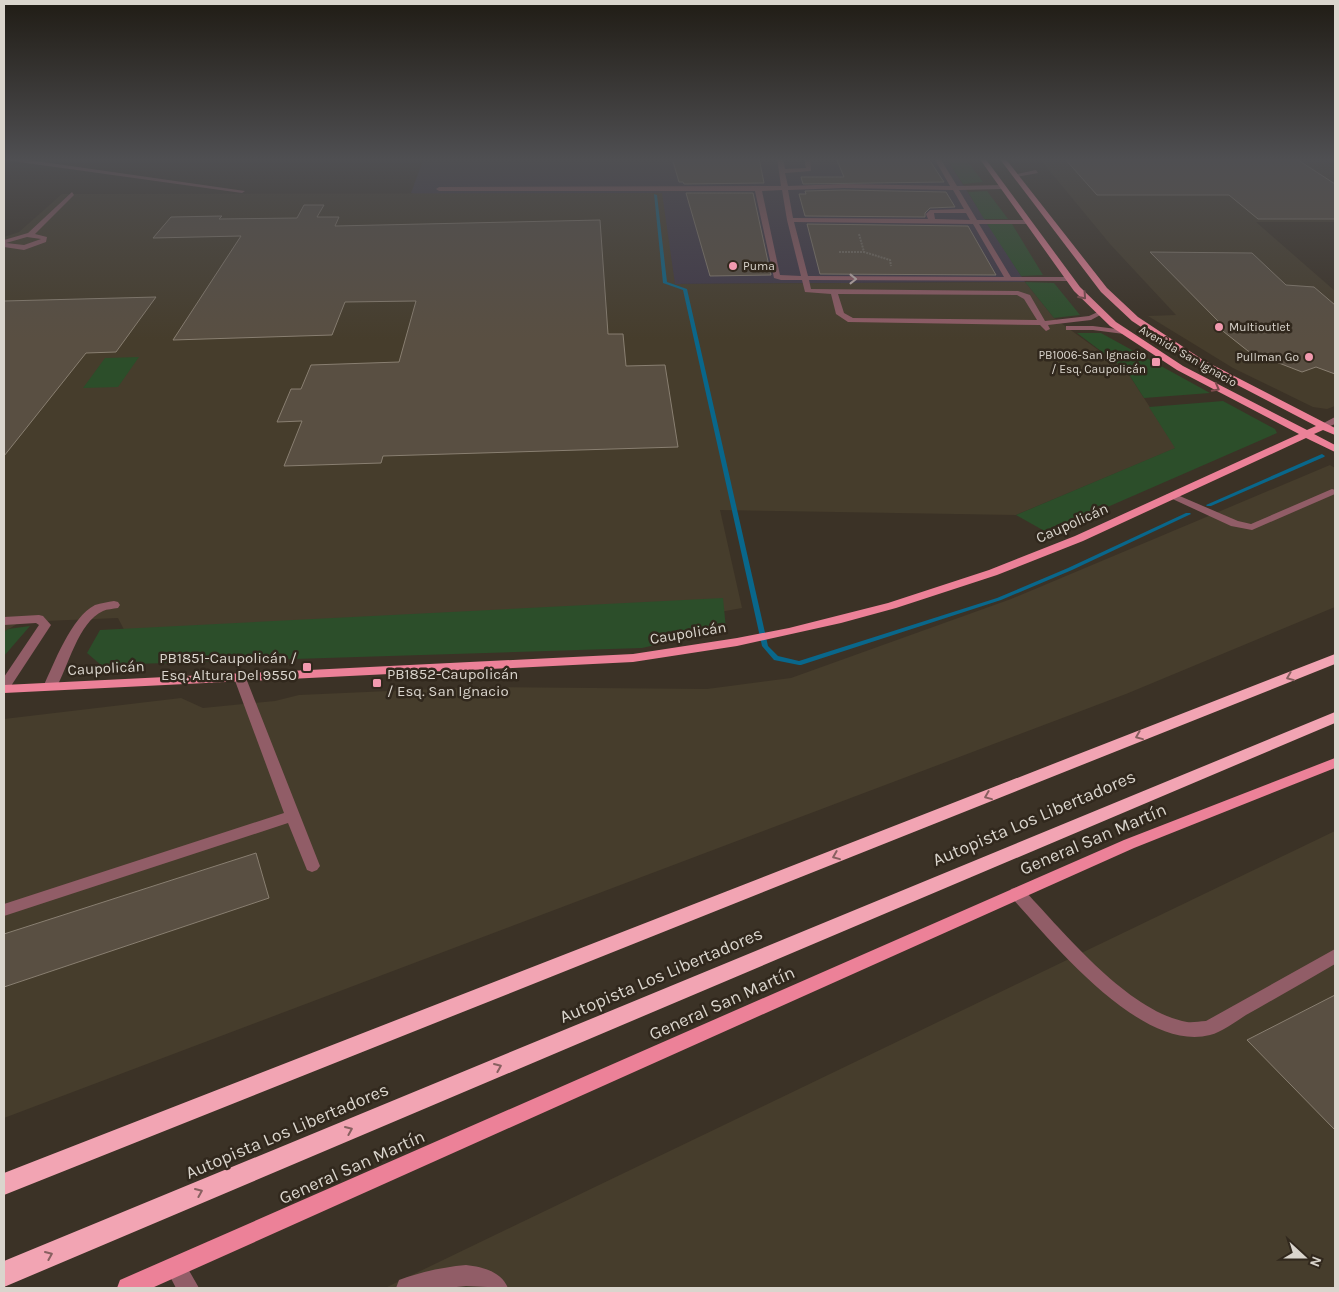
<svg xmlns="http://www.w3.org/2000/svg" width="1339" height="1292" font-family="Karla,sans-serif">
  <style>
    .commercial { fill: #403848 }
    .industrial { fill: #463d2c }
    .green { fill: #2c4e2a }
    .lines { fill: none; stroke-linecap: round; stroke-linejoin: round }
    .stream { fill: #09678b; fill-rule: evenodd }
    .building { fill: #594f42; stroke: #897f71 }
    .path { stroke: #766f64; stroke-width: 2; stroke-dasharray: 2 1; stroke-linecap: butt }
    .minor { fill: #915d67; fill-rule: evenodd }
    .major { fill: #ec8198; fill-rule: evenodd }
    .highway { fill: #f2a4b3; fill-rule: evenodd }
    .oneway { stroke: #c8b7b4 }
    .oneway2 { stroke: #7c4c4e }
    .oneway3 { stroke: #886060 }
    .poi-dot { fill: #f29aaf; stroke: #31281d; stroke-width: 2 }
    .labels { text-anchor: middle; dominant-baseline: central; stroke-width: 5; stroke-linejoin: round; paint-order: stroke }
    .far-poi-label { font-size: 12px; fill: #dad5cd; stroke: #31281d; text-anchor: start }
    .far-street-label { font-size: 12px; fill: #dad5cd; stroke: #31281d }
    .street-label { font-size: 15px; fill: #dad5cd; stroke: #31281d }
    .poi-label { font-size: 15px; fill: #dad5cd; stroke: #31281d; text-anchor: end }
    .near-street-label { font-size: 18px; fill: #dad5cd; stroke: #31281d }
  </style>
  <rect width="100%" height="100%" fill="#3b3226"/>
  <path class="commercial" d="M424,158H946L1025,282L675,284L411,193Z"/>
  <path class="industrial" d="M1039,158H1321L1335,167V222H1256L1335,291V406L1327,409L1313,407L1233,368L1148,316L1176,315L1110,244Z
    M662,193L675,284L1025,282L1054,318L1126,370L1176,448L1016,515L720,510L742,608L648,625L135,651L118,618L20,622L4,632V237L19,232L62,194Z
    M1330,465L1335,468V607L1126,694L4,1118V719L181,698L203,708L275,701L299,695L479,687L707,689L791,678L1011,599Z
    M1335,831V1288H385Z"/>
  <path class="green" d="M946,158H965L983,182L963,184Z
    M987,191L1008,219H984L968,192Z
    M987,224H1012L1043,275L1021,276Z
    M1025,282L1054,283L1080,315L1054,318Z
    M1077,333H1101L1210,393L1144,398L1126,370Z
    M139,357L118,387L83,388L105,358Z
    M1223,401L1275,429L1277,433L1048,533L1016,515L1175,448L1149,407Z
    M723,598L726,629L642,648L101,665L87,653L100,630Z
    M30,626L4,656V632L8,629Z"/>
  <g class="lines">
    <path class="stream" d="M654,194L657,195L667,282L687,289L768,646L778,656L799,661L997,598L1068,568L1186,513H1190L1191,514L1072,570L1001,600L801,665H799L774,660L762,646L683,290L663,283Z
      M1322,454L1325,456L1324,457L1211,506H1207L1206,505Z"/>
  </g>
  <path class="building" d="M672,158H759L764,183L684,184L683,182H679Z
    M836,158H928L944,182L803,184L801,177H844Z
    M1064,158H1295L1335,184V219H1258L1229,195H1097Z
    M844,190L946,192L955,207L930,208L925,213V217L805,216L799,194H806L805,191Z
    M686,193H753L771,275L710,276Z
    M304,205H324L317,217H339L335,226L600,220L608,334H623L626,366L665,365L678,447L383,456L381,463L284,466L302,421L277,422L291,389H301L311,365L399,362L416,301L345,302L332,335L173,340L241,236L153,238L171,217L222,216L219,219L297,218Z
    M807,224L968,226L996,275L820,274Z
    M1150,252L1252,253L1286,285L1314,287L1335,305V374L1316,367L1302,372L1248,351L1214,324L1220,323Z
    M156,297L116,352L86,353L4,456V301Z
    M256,853L269,898L4,987V934Z
    M1335,995V1130L1247,1040Z"/>
  <g class="lines">
    <path class="path" d="M859,234L864,252L890,260L891,266
      M839,252H864"/>
    <path class="minor" d="M4,158H15L245,191L242,193L5,160Z
      M777,158H783L785,169L806,168L804,158H810L811,171L785,173L788,186L844,184L950,186L934,158H940L957,186L1003,185L1006,187L1003,189L959,190L977,220H1028L1031,222L1028,224H979L1011,277H1069L1073,279L1069,281L809,280L811,289L1018,291L1030,295L1045,321L1089,316L1100,311L1104,313L1091,320L1048,325L1050,329L1046,331L1040,325L848,322L836,314L831,294L805,292L802,280H781L774,278L755,191H439L436,189L439,187L781,186ZM844,188L953,190L964,209L930,210L926,214L928,219L793,218L788,190ZM782,190L787,220L801,276L780,275L762,191ZM934,213H966L970,220L935,219ZM794,222L973,224L1004,277L808,276ZM838,294L1017,295L1024,299L1037,320L853,318L844,313Z
      M1036,170L1038,173L1016,177L1013,175Z
      M72,192L74,195L35,234L47,237L46,242L24,250L4,247V240L28,233ZM27,237L41,239L24,245L6,243Z
      M1066,326H1093L1124,330L1128,332L1124,334L1093,330H1066Z
      M1335,417V424L1323,429L1318,426Z
      M1332,489L1335,490V494L1252,530L1231,526L1166,496L1167,494H1175L1238,521L1251,524Z
      M114,601L118,602L120,605L118,608C113,609 107,609 103,611C78,622 68,668 55,690H45L43,687C54,664 71,617 95,605C101,603 108,602 114,601Z
      M39,615L43,616L51,625L9,689L4,690V677L39,625L36,623L4,625V617Z
      M240,674L246,678L320,866L317,870L312,872L307,870L288,823L4,916V904L284,813L234,678Z
      M1017,887L1023,889C1063,931 1127,1011 1187,1022C1193,1023 1199,1021 1206,1021L1335,949V964C1306,981 1276,998 1246,1015C1235,1022 1222,1032 1210,1035C1141,1053 1052,942 1011,897L1009,893L1011,889Z
      M176,1256L183,1260L199,1288H176L165,1267L169,1260Z
      M466,1265C482,1267 501,1271 508,1288L466,1286L447,1288H396L399,1280C420,1272 444,1267 466,1265Z"/>
    <path class="major" d="M979,158H985L1080,287L1116,322L1183,366L1307,430L1316,426L1197,364L1132,321L1101,292L999,158H1005L1107,288L1138,317L1203,360L1335,428V435L1323,430L1314,434L1335,445V452L1306,438L1083,541L997,575L896,608L841,623L737,646L633,662L4,693V685L633,654L737,638L789,628L888,603L989,570L1075,536L1299,434L1177,370L1110,326L1074,291Z
      M1335,758V768L1134,848L152,1288H117L120,1280L1124,840Z"/>
    <path class="highway" d="M1335,654V664L4,1195V1173Z
      M1335,712V723L4,1287V1261Z"/>
  </g>
  <defs><path id="oneway-chevron" d="M-2-3.5L2.5 0L-2 3.5" fill="none" stroke-width="1.6" stroke-linecap="round" stroke-linejoin="round" transform="scale(1.25)"/></defs>
  <use class="oneway" href="#oneway-chevron" transform="translate(853 279)"/>
  <g class="oneway2">
    <use href="#oneway-chevron" transform="translate(1083 296) rotate(48)"/>
    <use href="#oneway-chevron" transform="translate(1216 388) rotate(28)"/>
  </g>
  <g class="oneway3">
    <use href="#oneway-chevron" transform="translate(1290 677) rotate(158)"/>
    <use href="#oneway-chevron" transform="translate(1139 736) rotate(158)"/>
    <use href="#oneway-chevron" transform="translate(988 796) rotate(158)"/>
    <use href="#oneway-chevron" transform="translate(836 856) rotate(158)"/>
    <use href="#oneway-chevron" transform="translate(498 1067) rotate(-23)"/>
    <use href="#oneway-chevron" transform="translate(349 1130) rotate(-23)"/>
    <use href="#oneway-chevron" transform="translate(199 1192) rotate(-23)"/>
    <use href="#oneway-chevron" transform="translate(49 1255) rotate(-23)"/>
  </g>
  <linearGradient id="sky" x2="0" y2="1"><stop stop-color="#201c15"/><stop offset="0.47" stop-color="#4f4f52"/><stop offset="1" stop-color="#4f4f52" stop-opacity="0"/></linearGradient>
  <rect width="1339" height="339" fill="url(#sky)"/>
  <g class="poi-dot">
    <circle cx="733" cy="266" r="5"/>
    <circle cx="1219" cy="327" r="5"/>
    <circle cx="1309" cy="357" r="5"/>
    <rect x="1151" y="357" width="10" height="10" rx="2.5"/>
    <rect x="302" y="662" width="10" height="10" rx="2.5"/>
    <rect x="372" y="678" width="10" height="10" rx="2.5"/>
  </g>
  <g class="labels">
    <g class="far-poi-label">
      <text x="743" y="266">Puma</text>
      <text x="1229" y="327">Multioutlet</text>
      <text x="1146" y="355" text-anchor="end">PB1006-San Ignacio<tspan x="1146" dy="14">/ Esq. Caupolicán</tspan></text>
      <text x="1299" y="357" text-anchor="end">Pullman Go</text>
    </g>
    <g class="far-street-label">
      <text transform="translate(1188 356) rotate(30)">Avenida San Ignacio</text>
    </g>
    <g class="street-label">
      <text transform="translate(1072 523) rotate(-24)">Caupolicán</text>
      <text transform="translate(688 633) rotate(-9)">Caupolicán</text>
      <text transform="translate(106 668) rotate(-3)">Caupolicán</text>
    </g>
    <g class="poi-label">
      <text x="297" y="658">PB1851-Caupolicán /<tspan x="297" dy="17">Esq. Altura Del 9550</tspan></text>
      <text x="387" y="674" text-anchor="start">PB1852-Caupolicán<tspan x="387" dy="17">/ Esq. San Ignacio</tspan></text>
    </g>
    <g class="near-street-label">
      <text transform="translate(1034 818) rotate(-23)">Autopista Los Libertadores</text>
      <text transform="translate(1093 839) rotate(-23)">General San Martín</text>
      <text transform="translate(661 975) rotate(-23)">Autopista Los Libertadores</text>
      <text transform="translate(722 1003) rotate(-24)">General San Martín</text>
      <text transform="translate(287 1131) rotate(-23)">Autopista Los Libertadores</text>
      <text transform="translate(352 1167) rotate(-24)">General San Martín</text>
    </g>
  </g>
  <rect width="1339" height="1292" fill="none" stroke="#dad5cd" stroke-width="10"/>
  <g transform="translate(1304 1257) rotate(111)" stroke="#31281d" stroke-width="4" paint-order="stroke">
  <path d="M0-4L9 19L0 12L-9 19Z" fill="#dad5cd"/>
  <text y="-8" font-size="14" font-weight="bold" text-anchor="middle" fill="#dad5cd">N</text>
  </g>
</svg>
